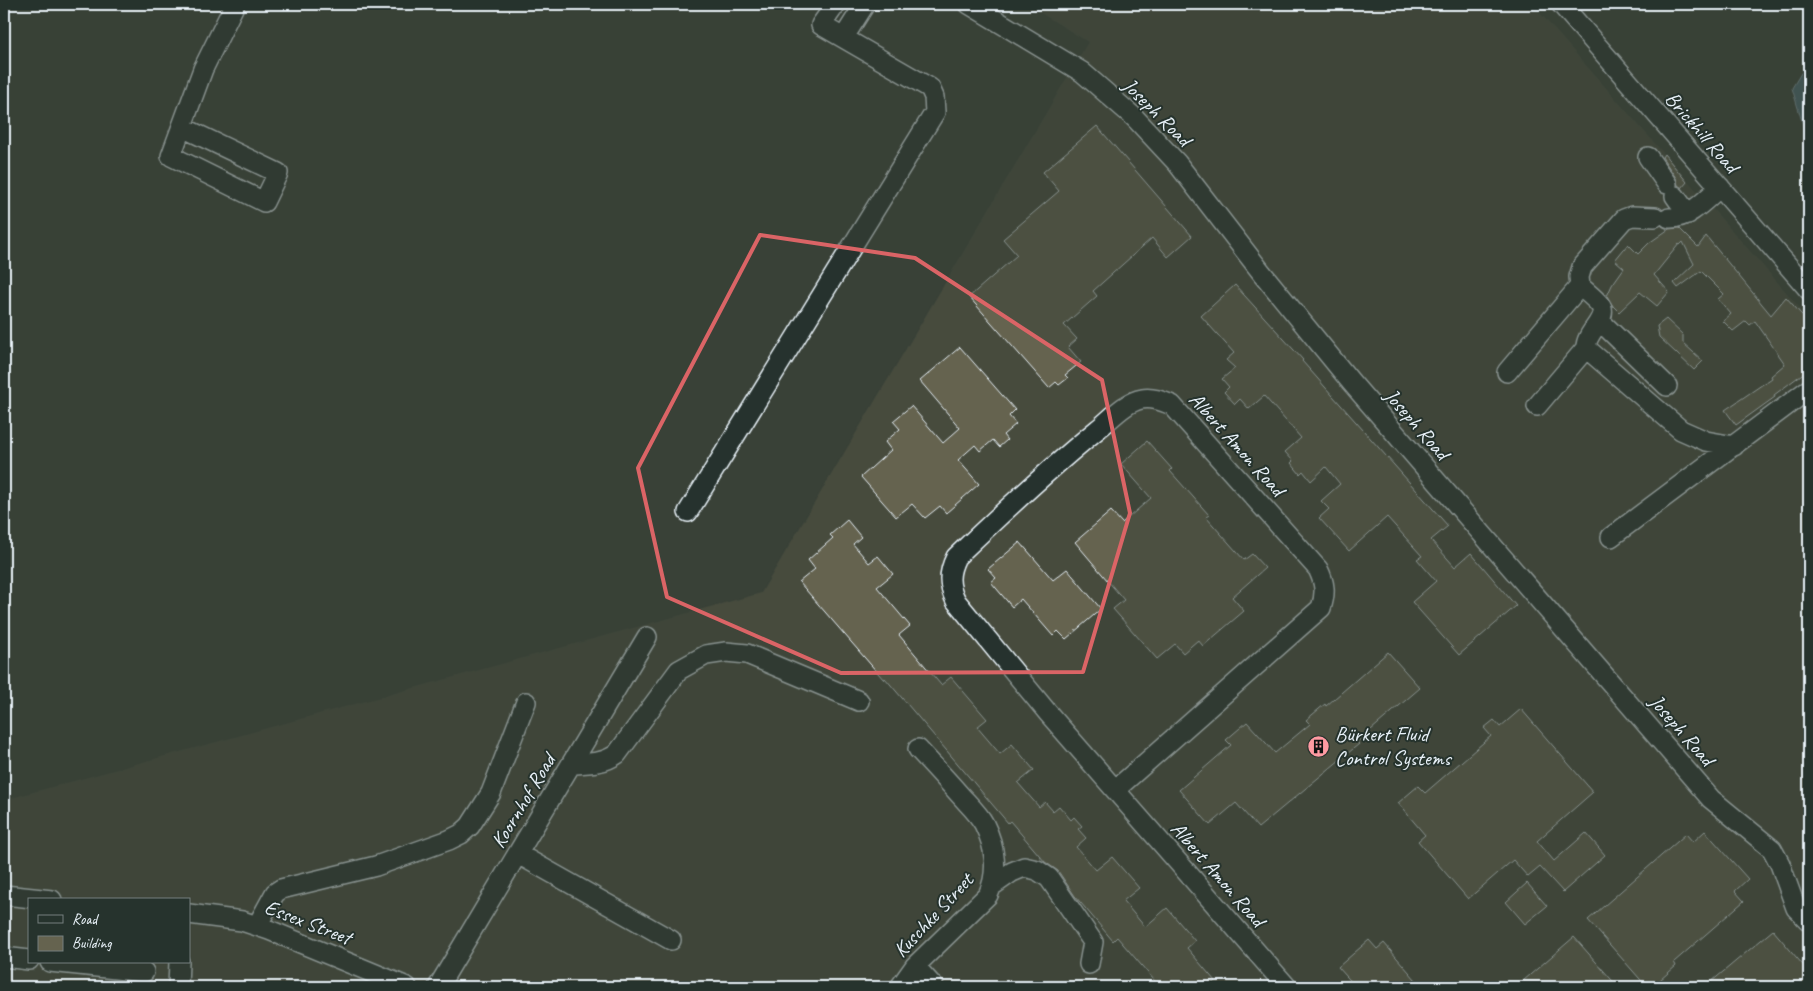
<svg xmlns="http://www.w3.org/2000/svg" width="1813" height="991" font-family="Caveat,sans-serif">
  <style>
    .built { fill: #464b3e; fill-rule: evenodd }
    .water { fill: #4c6872; stroke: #8a9fa8 }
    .building { fill: #65634f; stroke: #e8f1f8 }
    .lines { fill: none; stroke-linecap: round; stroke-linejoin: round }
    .minor-casing { stroke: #e8f1f8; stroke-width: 22 }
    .minor { stroke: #26332d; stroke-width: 19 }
    .marked { fill: none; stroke: #db6466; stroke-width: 4; stroke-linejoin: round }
    .labels { text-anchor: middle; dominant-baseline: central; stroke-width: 4; stroke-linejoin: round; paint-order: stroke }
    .street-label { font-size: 21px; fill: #e8f1f8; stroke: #26332d }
    .poi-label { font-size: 21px; fill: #e8f1f8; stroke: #26332d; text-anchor: start }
  </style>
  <rect width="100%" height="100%" fill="#394137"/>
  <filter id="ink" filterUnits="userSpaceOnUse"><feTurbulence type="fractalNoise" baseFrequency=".02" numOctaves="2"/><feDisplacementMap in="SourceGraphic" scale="10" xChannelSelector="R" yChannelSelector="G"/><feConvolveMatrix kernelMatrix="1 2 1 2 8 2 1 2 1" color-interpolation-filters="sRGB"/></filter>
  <g filter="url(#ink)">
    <path class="built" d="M1026,4H1532L1809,318V987H4V800L761,593L1088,42ZM29,900H189V962H29Z"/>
    <path class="water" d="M1809,60V145L1792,88Z"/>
    <path class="building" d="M1097,126L1192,236L1168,257L1152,238L1093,291L1097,296L1064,325L1077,339L1068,347L1081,362L1065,375L1068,378L1059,385L1056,382L1049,388L969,297L1017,255L1003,239L1059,191L1043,172Z
      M1664,154L1687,182L1682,188L1678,185L1676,178L1662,157Z
      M1679,228L1698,247L1706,236L1771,315L1786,297L1809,323V369L1774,395L1775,397L1736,425L1725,410L1772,378L1771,376L1785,364L1755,321L1750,325L1746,321L1733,331L1723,321L1731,314L1718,299L1724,294L1701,271L1678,288L1674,283L1694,264L1683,242L1680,245L1679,244L1654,275L1669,292L1657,306L1640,292L1619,312L1613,306L1607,296L1612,285L1624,268L1615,260L1628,244L1638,254L1649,243L1669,229Z
      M1235,285L1303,360L1302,361L1448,526L1431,540L1455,567L1471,553L1516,606L1459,655L1412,602L1436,581L1417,559L1422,556L1387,517L1349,551L1319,518L1329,509L1321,501L1340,484L1326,467L1311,481L1303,471L1300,474L1291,463L1293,461L1285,452L1301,438L1264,396L1249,409L1240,399L1235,404L1224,392L1229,387L1222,379L1235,368L1226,360L1234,353L1201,316Z
      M1666,319L1683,335V343L1703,361L1694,370L1659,337L1657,326Z
      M960,347L1015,410L1009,416L1016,424L1003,435L1007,440L999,447L993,440L980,451L975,445L958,460L979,484L946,513L940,506L925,518L912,504L896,517L861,477L891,450L885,442L900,429L893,421L911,406L943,443L960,428L920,381Z
      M1147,441L1172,469L1170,471L1209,515L1206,517L1244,560L1252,554L1265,568L1232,597L1244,611L1203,646L1198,640L1183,653L1175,644L1157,659L1113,609L1124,600L1075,542L1111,511L1122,523L1151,498L1121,464Z
      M847,520L861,537L853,544L869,563L878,556L893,574L877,587L910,626L899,635L941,685L951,677L987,719L977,727L1000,754L1012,744L1034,770L1018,783L1039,807L1045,802L1053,811L1059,806L1071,820L1074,817L1082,826L1078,829L1086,838L1076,847L1096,870L1112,857L1139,888L1123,901L1145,927L1167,908L1195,941L1187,948L1215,981L1207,987H1160L1117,937L1113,941L1075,896L1058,871L1045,862L1010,821L1008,823L885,678L884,680L799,582L815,569L808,560L833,538L830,535Z
      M1020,542L1053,580L1067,569L1101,609L1066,639L1058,631L1053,636L1021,599L1012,607L991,582L996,578L988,569Z
      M1388,652L1420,688L1357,742L1359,744L1258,828L1236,803L1210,825L1179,790L1231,745L1226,740L1247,722L1275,753L1310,724L1306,720L1325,704L1326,706Z
      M1521,709L1593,792L1537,841L1554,861L1586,833L1605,855L1563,892L1540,867L1528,877L1513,860L1468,899L1418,841L1425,835L1398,803L1418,786L1425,793L1491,736L1484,728L1494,720L1500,727Z
      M1705,831L1748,879L1735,891L1744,901L1674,962L1676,966L1652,987H1647L1588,920L1686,834L1693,842Z
      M1527,883L1547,906L1525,924L1506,902Z
      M1773,930L1809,972V987H1705Z
      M1574,937L1618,987H1516Z
      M1369,940L1377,949L1384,943L1422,987H1356L1338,967Z"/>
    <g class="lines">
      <defs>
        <path id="minor" d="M969,4L1082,72L1135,118L1177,163L1262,273L1351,382L1711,799L1772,849L1780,864L1796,908L1809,921
          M1561,4L1809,290
          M844,37L865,4
          M182,127L278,173L264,202L171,156L203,69L235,4
          M1648,157L1667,184
          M1675,196L1688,214
          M1655,217L1632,216L1624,219L1582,267L1579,277L1580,286C1586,292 1595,298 1600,305C1610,318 1585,332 1586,348L1681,430L1706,441L1734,446
          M1669,218C1689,219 1705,200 1720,187
          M1600,321L1667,386
          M1507,372L1580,286
          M1537,406L1586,348
          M688,512L935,112L934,97L930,88L821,25L836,4
          M1611,537L1809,389
          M572,764C588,763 603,764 617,754L679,670L706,655L726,652L747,654L859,701
          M1115,790L1321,608C1326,593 1325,583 1318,569L1172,405C1162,401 1152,397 1142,399C1125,402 1111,419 1098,429C1049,469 1002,513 956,557C948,573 948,585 956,601L1048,713L1287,987
          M518,854L671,940
          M992,886L1012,872L1024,867L1037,870L1049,878L1093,942L1089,964
          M4,895L52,900
          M189,914L242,921L269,930L407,987
          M257,926L275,893L281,889L376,866L449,840L461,834L470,826L491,793L526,702
          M4,957L29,960
          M50,962L144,972
          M915,966L934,987
          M178,987L179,962
          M438,987L647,637
          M900,987L915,966L988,895C999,872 995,846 984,824C978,813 968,804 960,795C946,779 932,764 918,749"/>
      </defs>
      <use href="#minor" class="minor-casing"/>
      <use href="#minor" class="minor"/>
    </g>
  </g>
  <path d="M0 0H1813V991H0ZM760,235L915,258L1102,380L1130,513L1083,672L841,673L667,597L638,468Z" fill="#394137" fill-opacity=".55" fill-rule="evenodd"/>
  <path class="marked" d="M760,235L915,258L1102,380L1130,513L1083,672L841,673L667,597L638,468Z"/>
  <defs>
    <symbol id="building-disc" viewBox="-11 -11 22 22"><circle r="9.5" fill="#ff9aa2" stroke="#26332d"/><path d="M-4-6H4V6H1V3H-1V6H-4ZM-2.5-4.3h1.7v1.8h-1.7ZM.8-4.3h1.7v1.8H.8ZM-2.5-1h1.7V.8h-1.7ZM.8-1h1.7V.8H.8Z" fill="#111"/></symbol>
  </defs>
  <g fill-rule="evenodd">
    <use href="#building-disc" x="1306" y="734" width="25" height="25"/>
  </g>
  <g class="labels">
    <g class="street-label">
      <text transform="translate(1157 112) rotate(45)">Joseph Road</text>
      <text transform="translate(1702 132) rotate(49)">Brickhill Road</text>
      <text transform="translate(1417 424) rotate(49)">Joseph Road</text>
      <text transform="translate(1237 444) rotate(48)">Albert Amon Road</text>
      <text transform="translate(1682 730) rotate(49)">Joseph Road</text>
      <text transform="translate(523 801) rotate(-59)">Koornhof Road</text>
      <text transform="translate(1218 874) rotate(49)">Albert Amon Road</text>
      <text transform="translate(933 915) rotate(-47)">Kuschke Street</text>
      <text transform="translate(308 922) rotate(21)">Essex Street</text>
    </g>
    <g class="poi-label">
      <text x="1335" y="734">Bürkert Fluid<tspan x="1335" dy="24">Control Systems</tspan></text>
    </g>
  </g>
  <rect width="1813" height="991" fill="none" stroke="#26332d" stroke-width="20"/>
  <rect x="10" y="10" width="1793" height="971" fill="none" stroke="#e8f1f8" stroke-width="2" filter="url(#ink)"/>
  <rect x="28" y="898" width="162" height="65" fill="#26332d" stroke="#747f7e"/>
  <rect x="38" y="915" width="25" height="8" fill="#26332d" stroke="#747f7e"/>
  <text x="72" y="924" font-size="15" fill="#e8f1f8">Road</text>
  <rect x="38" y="936" width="25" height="15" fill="#65634f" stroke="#747f7e"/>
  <text x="72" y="948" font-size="15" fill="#e8f1f8">Building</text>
</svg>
